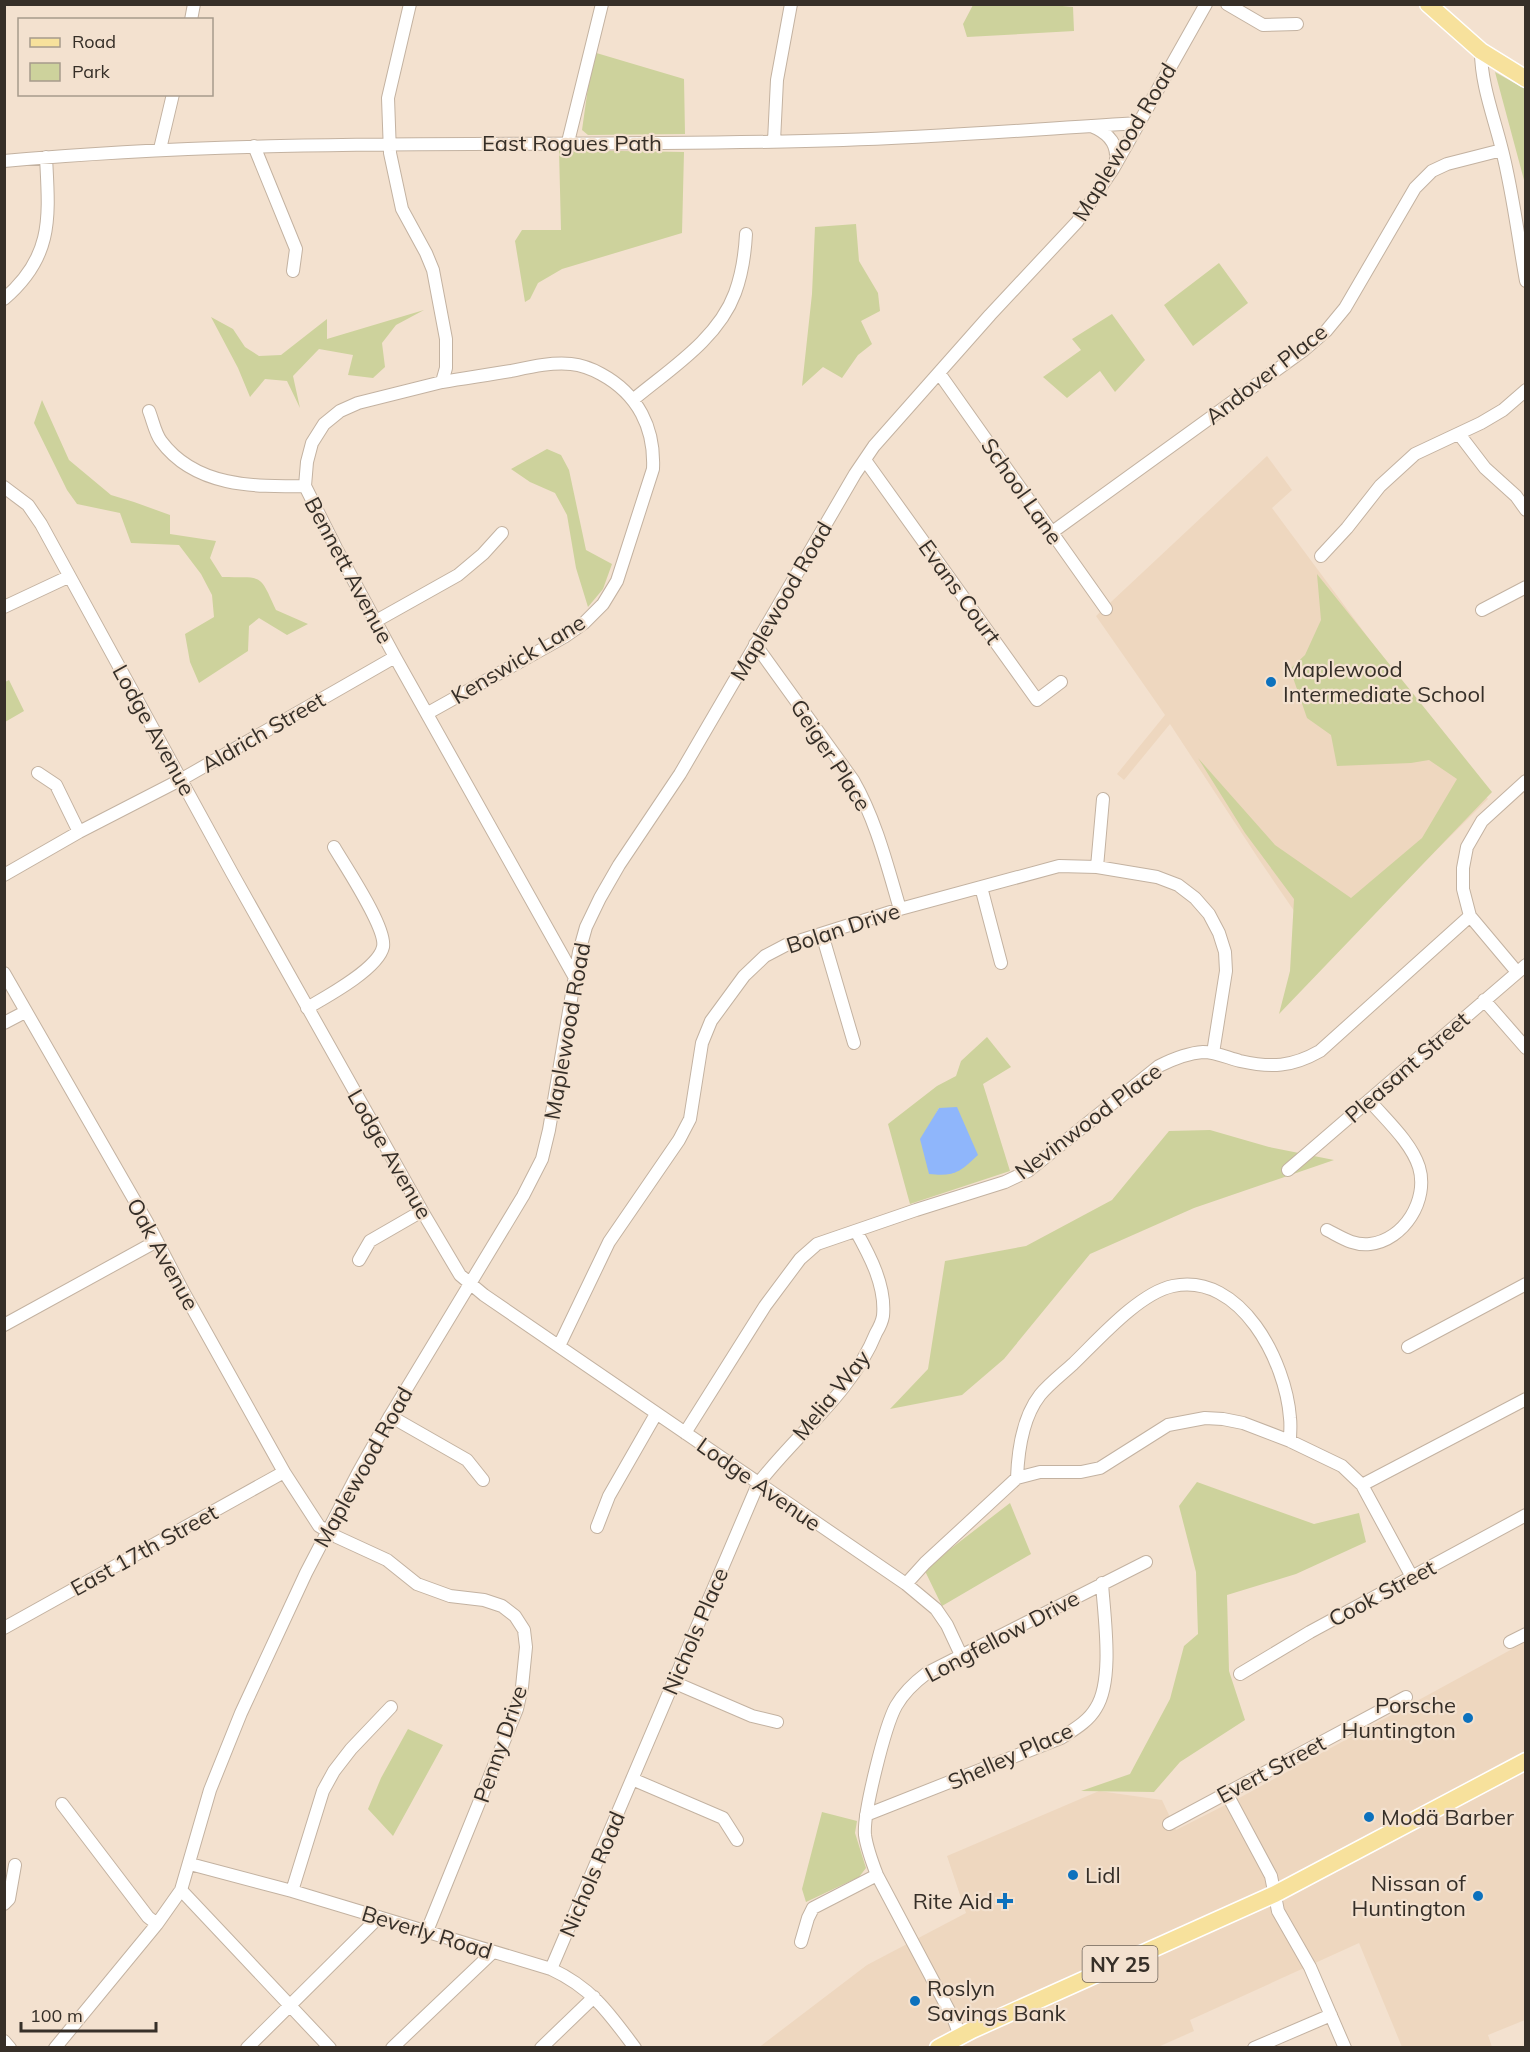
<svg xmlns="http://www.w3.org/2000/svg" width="1530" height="2052" font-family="Mulish,sans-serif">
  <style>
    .built { fill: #eed7bf }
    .green { fill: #cdd29c; fill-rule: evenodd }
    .water { fill: #8fb6fb }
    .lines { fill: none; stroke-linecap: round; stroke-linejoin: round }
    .minor-casing { stroke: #c3b2a1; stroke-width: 14 }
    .major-casing { stroke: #fff; stroke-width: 19 }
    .minor { stroke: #fff; stroke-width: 12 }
    .major { stroke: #f7e19c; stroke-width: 16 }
    .poi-dot { fill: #0c71bd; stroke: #f3e1cf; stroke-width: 2 }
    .labels { text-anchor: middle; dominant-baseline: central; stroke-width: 4.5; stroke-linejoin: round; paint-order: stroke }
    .shield { fill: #f3e1cf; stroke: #6f645a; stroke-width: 1.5 }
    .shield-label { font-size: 21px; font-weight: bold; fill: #362f28 }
    .street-label { font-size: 22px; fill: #362f28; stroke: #f3e1cf }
    .poi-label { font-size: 22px; fill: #362f28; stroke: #f3e1cf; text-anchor: start }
  </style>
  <rect width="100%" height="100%" fill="#f3e1cf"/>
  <path class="built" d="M1267,456L1292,490L1272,508L1488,799L1327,959L1260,861L1170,724L1124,780L1117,774L1165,715L1096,616Z
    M1525,1642V2020L1488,2035L1492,2047H1402L1359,1943L1190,2020L1194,2031L1158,2047L758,2048L867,1965L966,1913L947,1856L1099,1791L1162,1800L1176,1830L1239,1798Z"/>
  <path class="green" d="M1041,4L1073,7L1074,31L967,37L963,24L973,5Z
    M593,52L684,79L685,134L588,135L582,130Z
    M1495,72L1525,89V191L1524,180Z
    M559,150L684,152L682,233L562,269L538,283L530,299L525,302L515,241L522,230H561Z
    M856,224L859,261L878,293L880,311L861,321L872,344L858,355L842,378L823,367L802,386L812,294L815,227Z
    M1219,263L1248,303L1193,346L1164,305Z
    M424,310L396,325L382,343L385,367L373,378L348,375L353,355L319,349L293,376L300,408L287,381L265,379L250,397L238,368L211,317L233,329L245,347L259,356L281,355L327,319V339Z
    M1112,314L1145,360L1115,392L1100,371L1067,398L1043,377L1081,350L1072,339Z
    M42,400L69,460L111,495L134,502L170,515V534L216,541L210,558L222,577C263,578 259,572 276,610L308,624L287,635L259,618L249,626L248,651L199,683L190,662L185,634L214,617L212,595L201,574L179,545L131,543L120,513L77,504L67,490L34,423Z
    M547,449L561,455L569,470L586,550L612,564L603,589L588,607L576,568L567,515L555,493L530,482L511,469Z
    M1317,574L1492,792L1279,1014L1290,971L1294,899L1245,833L1198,758L1275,845L1351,898L1422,838L1457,779L1429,760L1411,763L1337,766L1331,735L1307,718L1290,669L1305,655L1321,620Z
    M9,680L24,711L5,722V682Z
    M987,1037L1011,1067L983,1084L1010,1171L910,1204L888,1124L937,1086L956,1076L961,1061ZM939,1108L965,1167L933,1119Z
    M1210,1130L1269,1147L1334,1160L1194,1208L1090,1254L1004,1359L962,1395L890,1409L928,1369L945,1261L1026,1246L1112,1200L1169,1131Z
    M1197,1482L1314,1524L1359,1513L1366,1542L1296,1574L1227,1595L1229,1671L1245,1720L1180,1762L1154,1792L1081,1791L1130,1774L1170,1699L1184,1646L1198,1634L1196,1572L1179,1506Z
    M1010,1503L1031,1554L942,1606L925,1571L949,1550Z
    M408,1729L443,1745L393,1836L368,1809L381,1778Z
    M822,1812L857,1821L855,1833L866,1868L859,1877L806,1902L802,1889Z"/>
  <path class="water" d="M957,1107L978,1155C960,1172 954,1177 929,1174L920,1139L939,1108Z"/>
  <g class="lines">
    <defs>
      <path id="minor" d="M410,4L388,98L390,153L402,209L426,253L433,270L446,339V368L442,382L358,403L340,411L324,424L312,443L307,462L305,486L336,548L395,657L574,976
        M1227,4L1263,25L1297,24
        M191,20L194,4
        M1481,51C1481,85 1494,117 1502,150C1513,193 1518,237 1526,281
        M1091,126C1109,133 1120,145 1115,165
        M774,141L777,80L791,4
        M568,142L602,4
        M254,146L296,249L293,271
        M160,149L173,94
        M4,161C283,135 563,149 843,140C941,137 1040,129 1139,123
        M4,299C54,256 49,217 46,157
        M939,373L1106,609
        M634,399C670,369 718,339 735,293C742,274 745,253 746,234
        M149,411C153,421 155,433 161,441C195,487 254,487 305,486
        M1459,434L1485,468L1516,496L1526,510
        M865,460L1037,700L1061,682
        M4,487L28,505L41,524L232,873L422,1211L460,1275L484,1295L906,1584L936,1609L947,1625L961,1655
        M1051,533L1304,350L1326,331L1345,308L1415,188L1432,171L1447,164L1502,150
        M1321,556L1347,528L1380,486L1415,454L1481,423L1503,410L1526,390
        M4,607L68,577
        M1482,610L1526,587
        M376,621L458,575L483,554L502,533
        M755,644L853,780C876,820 887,865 900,909
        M428,713L564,637L584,623L603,604L617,581L653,469C655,428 638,394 601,374C592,369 581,365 571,364C551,362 530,367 511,371C488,375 465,378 442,382
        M38,773L56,785L79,832
        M1097,867L1103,799
        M4,875L79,832L182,779L395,657
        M981,887L1001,963
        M822,934L854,1043
        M1517,972L1470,916L1463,889V868L1467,847L1482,821L1526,781
        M4,973L147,1222L184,1293L284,1472L319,1526L337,1537L387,1560L417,1584L450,1596L484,1600L502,1606L515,1616L524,1630L526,1647L522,1687L517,1709L427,1931
        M1484,1000L1526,1048
        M307,1008C326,997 378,969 383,947C387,928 345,866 334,847
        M4,1023L25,1012
        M1288,1170L1526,965
        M1327,1230C1341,1237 1353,1246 1370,1244C1404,1240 1429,1200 1419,1167C1411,1142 1386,1120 1369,1100
        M359,1260L370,1241L422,1211
        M4,1325L157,1241
        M559,1346L609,1242L679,1140L690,1119L702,1043L711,1021L744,976L765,956L786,945L900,909L1059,866L1097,867L1157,877L1178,885L1195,898L1209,914L1219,933L1225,952L1226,971L1213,1053
        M1408,1347L1526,1284
        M390,1416L467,1460L483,1480
        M685,1433L765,1306L800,1259L817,1244L916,1210L1005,1182L1028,1171L1159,1066C1173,1059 1187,1053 1203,1052C1216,1052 1228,1058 1240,1061C1271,1068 1292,1067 1320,1051L1470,916
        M1017,1478L1040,1472H1081L1100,1468L1168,1425L1205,1418L1223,1419L1243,1423L1290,1441L1342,1466L1362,1485L1412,1577
        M1362,1485L1526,1399
        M597,1527L609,1496L656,1414
        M906,1584L925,1563L1017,1478C1018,1451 1022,1418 1040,1395C1049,1384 1062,1374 1073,1364C1098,1340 1139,1293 1173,1286C1241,1272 1286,1362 1290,1418C1291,1425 1290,1433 1290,1441
        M4,1628L284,1472
        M1510,1642L1526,1634
        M1240,1674L1310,1632L1526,1515
        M673,1682L752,1716L777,1722
        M632,1779L723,1818L737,1840
        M1227,1794L1271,1876L1278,1911L1310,1967L1345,2048
        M62,1804L148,1917L157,1924
        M866,1815L1061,1738C1073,1730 1088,1722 1096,1708C1114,1680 1104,1616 1102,1583
        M1169,1824L1406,1697
        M190,1864L292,1891L551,1969C592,1988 609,2013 635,2048
        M181,1890L330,2048
        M292,1891L323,1791L334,1771L351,1749L391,1707
        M4,1904L9,1899L15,1865
        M801,1942L808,1918L813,1908L877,1875
        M551,1969L758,1484C796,1434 852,1393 876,1333C879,1328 882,1322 883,1316C886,1286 870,1256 856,1231
        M960,2036L954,2020L877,1875C872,1862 867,1849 865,1835C863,1813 885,1726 896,1706C904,1692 915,1682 927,1673L1146,1562
        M4,2041L10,2048
        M55,2048L157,1924L181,1890L210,1790L241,1713L306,1573L358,1473L390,1416L523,1196L542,1159L549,1130L579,952L586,927L600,898L619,865L680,774L855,474L874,446L990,315L1077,222L1113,169L1206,4
        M247,2048L379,1917
        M392,2048L493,1952
        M541,2048L594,1997
        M1254,2048L1331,2015"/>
      <path id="major" d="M1428,4L1481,51L1526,79
        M938,2048L972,2030L1275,1894L1526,1761"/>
    </defs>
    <use href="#minor" class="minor-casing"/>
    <use href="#major" class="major-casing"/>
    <use href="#minor" class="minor"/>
    <use href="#major" class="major"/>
  </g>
  <g class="poi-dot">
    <circle cx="1271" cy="682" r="6"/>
    <circle cx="1468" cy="1718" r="6"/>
    <circle cx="1369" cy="1817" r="6"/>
    <circle cx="1073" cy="1875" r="6"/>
    <circle cx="1478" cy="1896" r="6"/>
    <path d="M1002 1892h6v6h6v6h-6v6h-6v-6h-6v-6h6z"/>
    <circle cx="915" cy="2001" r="6"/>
  </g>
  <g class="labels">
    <rect class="shield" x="1082.5" y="1946" width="75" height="36" rx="4.5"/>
    <g class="shield-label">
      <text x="1120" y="1964">NY 25</text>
    </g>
    <g class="street-label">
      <text transform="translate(1124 142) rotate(-59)">Maplewood Road</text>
      <text x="572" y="143">East Rogues Path</text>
      <text transform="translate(1266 374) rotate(-38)">Andover Place</text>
      <text transform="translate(1022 491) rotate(55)">School Lane</text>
      <text transform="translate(349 570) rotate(62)">Bennett Avenue</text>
      <text transform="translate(960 592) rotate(54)">Evans Court</text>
      <text transform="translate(781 601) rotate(-60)">Maplewood Road</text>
      <text transform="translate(518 659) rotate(-31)">Kenswick Lane</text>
      <text transform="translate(154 730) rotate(61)">Lodge Avenue</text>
      <text transform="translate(263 732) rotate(-30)">Aldrich Street</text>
      <text transform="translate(831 755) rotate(57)">Geiger Place</text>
      <text transform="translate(843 928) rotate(-18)">Bolan Drive</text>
      <text transform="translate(567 1031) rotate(-80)">Maplewood Road</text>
      <text transform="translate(1407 1067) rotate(-41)">Pleasant Street</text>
      <text transform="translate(1088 1121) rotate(-37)">Nevinwood Place</text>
      <text transform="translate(390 1154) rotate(60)">Lodge Avenue</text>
      <text transform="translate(163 1254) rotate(61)">Oak Avenue</text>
      <text transform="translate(831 1395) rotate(-51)">Melia Way</text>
      <text transform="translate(363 1467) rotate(-61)">Maplewood Road</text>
      <text transform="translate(759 1484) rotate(35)">Lodge Avenue</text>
      <text transform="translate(144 1550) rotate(-29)">East 17th Street</text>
      <text transform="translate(1382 1593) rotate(-28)">Cook Street</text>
      <text transform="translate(695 1631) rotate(-67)">Nichols Place</text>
      <text transform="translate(1002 1636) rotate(-28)">Longfellow Drive</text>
      <text transform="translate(500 1744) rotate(-71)">Penny Drive</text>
      <text transform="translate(1010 1756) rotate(-24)">Shelley Place</text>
      <text transform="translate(1271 1769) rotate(-28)">Evert Street</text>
      <text transform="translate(592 1874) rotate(-67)">Nichols Road</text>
      <text transform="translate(427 1932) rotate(17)">Beverly Road</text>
    </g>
    <g class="poi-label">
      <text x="1283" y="669">Maplewood<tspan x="1283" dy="25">Intermediate School</tspan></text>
      <text x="1456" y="1705" text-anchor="end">Porsche<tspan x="1456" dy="25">Huntington</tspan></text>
      <text x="1381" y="1817">Modä Barber</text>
      <text x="1085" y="1875">Lidl</text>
      <text x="1466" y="1883" text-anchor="end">Nissan of<tspan x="1466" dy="25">Huntington</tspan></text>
      <text x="993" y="1901" text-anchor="end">Rite Aid</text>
      <text x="927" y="1988">Roslyn<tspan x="927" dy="25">Savings Bank</tspan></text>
    </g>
  </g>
  <rect width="1530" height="2052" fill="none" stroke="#362f28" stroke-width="12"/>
  <rect x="18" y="18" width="195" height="78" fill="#f3e1cf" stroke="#a79a8c" stroke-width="1.5"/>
  <rect x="30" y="38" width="30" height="9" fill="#f7e19c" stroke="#a79a8c" stroke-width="1.5"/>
  <text x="72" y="48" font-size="18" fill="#362f28">Road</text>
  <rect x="30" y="63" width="30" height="18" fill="#cdd29c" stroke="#a79a8c" stroke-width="1.5"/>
  <text x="72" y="78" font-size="18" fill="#362f28">Park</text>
  <path d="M21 2022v9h135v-9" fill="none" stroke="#362f28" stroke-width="3"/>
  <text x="30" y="2022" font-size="18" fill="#362f28" stroke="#f3e1cf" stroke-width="4.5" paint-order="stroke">100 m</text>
</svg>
